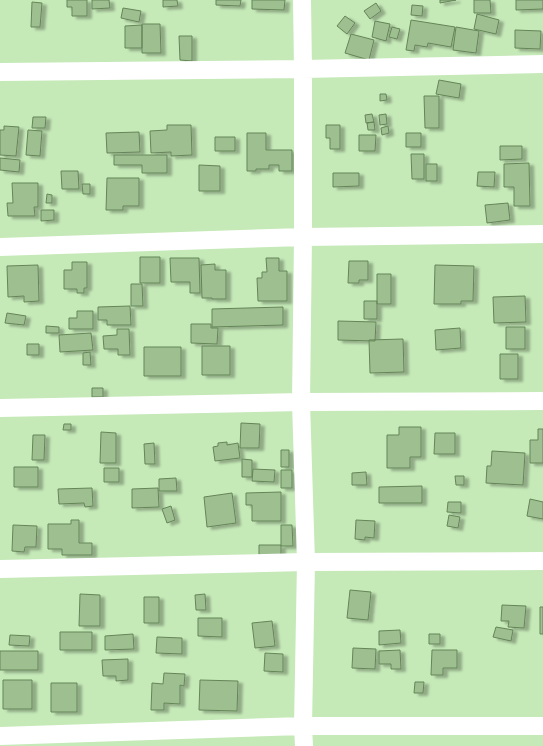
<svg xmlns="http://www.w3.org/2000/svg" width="543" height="746" font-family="'Nunito Sans',sans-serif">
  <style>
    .building { fill: #9ec090; stroke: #658558; filter: url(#shadow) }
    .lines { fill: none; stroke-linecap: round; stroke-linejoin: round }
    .street { stroke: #fff; stroke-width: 18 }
  </style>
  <defs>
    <filter id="shadow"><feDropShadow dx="4.5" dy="2.5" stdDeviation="1" flood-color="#0004"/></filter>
  </defs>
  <rect width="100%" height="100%" fill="#c5e9b7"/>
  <path class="building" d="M67,0H87V16H72V7H67Z
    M92,0H109L110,8L92,9Z
    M163,0H177L178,6L163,7Z
    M216,0H241L240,6L216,5Z
    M252,0H285L284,10L252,9Z
    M440,0H456L440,3Z
    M474,0H490L491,13H474Z
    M516,0H543V9L516,10Z
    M32,2L42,3L40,27H31Z
    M376,3L381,11L370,19L364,11Z
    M412,5L423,6L422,16L411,15Z
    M123,8L141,11L139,22L121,18Z
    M477,14L499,20L496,34L474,29Z
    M345,16L355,23L347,34L337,26Z
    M411,20L455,27L451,47L428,43L427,47L415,45L414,51L406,50Z
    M375,21L390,24L386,41L372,37Z
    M142,24H160L161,53H142Z
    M142,25V48H125V26Z
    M392,27L400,29L397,39L389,37Z
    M456,27L479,31L476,53L453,50Z
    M515,30L541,31L540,49L515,48Z
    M351,34L374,40L369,60L345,53Z
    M179,36H192V61L180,60Z
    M439,80L461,84L459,98L436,94Z
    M380,94H386L387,100L380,101Z
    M424,96H439V128H425Z
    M372,114L374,122L366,123L365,115Z
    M386,114L387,124L380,125L379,115Z
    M33,117H46L45,128H32Z
    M374,122L375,130H368L367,123Z
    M167,125H191L192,155L171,156V152L151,153L150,131L167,130Z
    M326,125H340V149H330V138H326Z
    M4,126L19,127L16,156L0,155V130H4Z
    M388,126L389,133L382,135L381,128Z
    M28,130L42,131L40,156L26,155Z
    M139,132L140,152L107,153L106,133Z
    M247,133H266V150H292V171H279V165H269V169H256V171H247Z
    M406,133H421V147H406Z
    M359,135H376L375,151H359Z
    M215,137H235V151H215Z
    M500,146H522V159L500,160Z
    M411,154H424V179H412Z
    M114,155H167V173H142V165H114Z
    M0,158L20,160L19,172L0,170Z
    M529,163L530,206H514V187H504V164Z
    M426,164H437V181H426Z
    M199,165L220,166V191H199Z
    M61,171H78L79,189H62Z
    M478,172H495L494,187L477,186Z
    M333,173H359V186L333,187Z
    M107,178H139V206H123V210H106Z
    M12,183H38V207H34L35,216H8L7,203H13Z
    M82,184H90V194H83Z
    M47,194L52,195V203H46Z
    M508,203L510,220L487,223L485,205Z
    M41,210H54V220L41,221Z
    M140,257H160V283H140Z
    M170,258H199L200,293H190V282H171Z
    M266,258H279V271H287V301H258L257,278H262V272H267Z
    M349,261H368V280H359V283H348Z
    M72,262H87V288H84V293H77V289H64V270H72Z
    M215,264V270H226V299H212V298H202L201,265Z
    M38,265L39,301L24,302V296L8,297L7,266Z
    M435,265L474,266L473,301H461V304H434Z
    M377,274H391V304H377Z
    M131,284H142L143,306H131Z
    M525,296L526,322L494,323L493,297Z
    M364,301H377V319H364Z
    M130,306L131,325H107V320H98V307Z
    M283,307V325L212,327V309Z
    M77,311H93V329H69V318H77Z
    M7,313L26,316L24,325L5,323Z
    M338,321L376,322L375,341L338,340Z
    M191,324H211V328H218L217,344L191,343Z
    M46,326L59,327V333H46Z
    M506,327H525V349H506Z
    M460,328L461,348L436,350L435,330Z
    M117,329H129L130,355H118V349H104L103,336L117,335Z
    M91,333L93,350L60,352L59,335Z
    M403,339L404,372L370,373L369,340Z
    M27,344H39V355H27Z
    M202,346H230V375H202Z
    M144,347H181V376H144Z
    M90,352L91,365H83V353Z
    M500,354H518V379H500Z
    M92,388H103V397H92Z
    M241,423L260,424L259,448H240Z
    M64,424H71V430H63Z
    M399,427H421V457H410V468H387V435H399Z
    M538,429H543V463H530V440H538Z
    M101,432L116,433V463H100Z
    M435,433H455V454H434Z
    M33,435H45L44,460H32Z
    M227,442V445L238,443L240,458L215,461L213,447L218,446V443Z
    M154,443L155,464H145L144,444Z
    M281,450H289V467H281Z
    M492,451L525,453L523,485L486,483L487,466H491Z
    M242,459L252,460V477H242Z
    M14,467H38V487H14Z
    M104,468H119V482H104Z
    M253,469L275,470L274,482L252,481Z
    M281,470H292V488H281Z
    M366,472L367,485H352V473Z
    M455,476H464V485H456Z
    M176,478L177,491H159V479Z
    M422,486V503H379V487Z
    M92,488L93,506L85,507L84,503L59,504L58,489Z
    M158,488L159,507L132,508V489Z
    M281,492V521H252V505H246V493Z
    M232,493L236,523L207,527L204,497Z
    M530,499L543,502V519L527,516Z
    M448,502H461V513L447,512Z
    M171,506L175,520L167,523L162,509Z
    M449,515L460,517L458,528L447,526Z
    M71,520H79V543H92V555H62V549H48V524H71Z
    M356,520L375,521L374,538L365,537V540L355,539Z
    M13,525L37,526L36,547H25L24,552L12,551Z
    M281,525H292L293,546H281Z
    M259,545H281V555H259Z
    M350,590L371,592L368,620L347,618Z
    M80,594L100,595V626H79Z
    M205,594L206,610H196L195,595Z
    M144,597H159V623H144Z
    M502,605L526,606L524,628L508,627L509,621H501Z
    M540,607H543V634H540Z
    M198,618H222V637L198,636Z
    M272,621L275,646L255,648L252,623Z
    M496,627L513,630L511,641L493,637Z
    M400,630L401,643L379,645V631Z
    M60,632H92V650H60Z
    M133,634L134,649L105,650V636Z
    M429,634H440V644H429Z
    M10,635L30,636L29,646L9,645Z
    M157,637L182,638V654L156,653Z
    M353,648L376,649L375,669L352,668Z
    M400,650L401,669H391V664H379V651Z
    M432,650H457V668H443V675H431Z
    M0,651H38V670H0Z
    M265,653L283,654V672L264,671Z
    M128,659V680L116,681V676H103L102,660Z
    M164,673L185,674L184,686L180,685V704L164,703V710H151L152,683L163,684Z
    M3,680H32V709H3Z
    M200,680L238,681L237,711L199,710Z
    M415,682H424L423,693H414Z
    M51,683H77V712H51Z"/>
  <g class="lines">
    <path class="street" d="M302,0L303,69V237L301,402L306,562L303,726L304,746
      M0,72L303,69L543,64
      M0,247L303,237L543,234
      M0,408L301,402L543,401
      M0,569L306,562L543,561
      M0,736L303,726H543"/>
  </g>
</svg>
